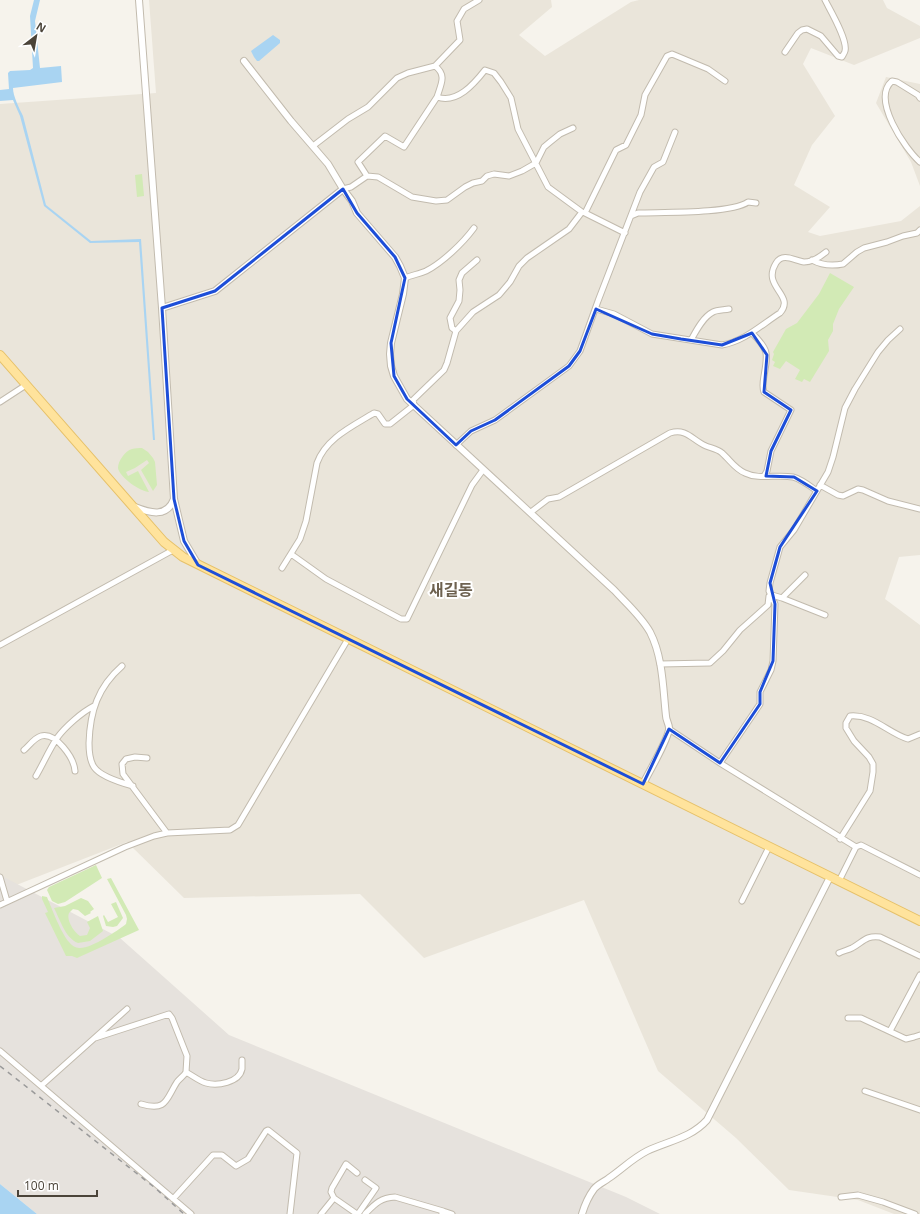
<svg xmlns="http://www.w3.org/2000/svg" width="920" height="1214" font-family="'Open Sans','Noto Sans KR',sans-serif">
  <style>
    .residential { fill: #eae5da }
    .industrial { fill: #e6e2dd }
    .green { fill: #d2eab5 }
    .water { fill: #a9d4f2 }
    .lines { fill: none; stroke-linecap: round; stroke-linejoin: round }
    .minor-casing { stroke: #c2bbae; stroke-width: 7 }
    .tertiary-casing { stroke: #c2bbae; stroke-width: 8 }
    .primary-casing { stroke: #e6c16a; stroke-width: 10 }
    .minor { stroke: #fff; stroke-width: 5 }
    .tertiary { stroke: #fff; stroke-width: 6 }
    .primary { stroke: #ffe39c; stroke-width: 8 }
    .rail { stroke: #9a9a9a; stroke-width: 1.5; stroke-dasharray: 5 5; stroke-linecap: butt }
    .marked { fill: none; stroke: #1d4ed8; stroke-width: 3; stroke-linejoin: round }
    .labels { text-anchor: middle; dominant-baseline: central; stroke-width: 4; stroke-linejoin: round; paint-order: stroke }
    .quarter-label { font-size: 16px; font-weight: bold; fill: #6e6250; stroke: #fff }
  </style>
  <rect width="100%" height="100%" fill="#f6f3ec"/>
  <path class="residential" d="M149,0H551L552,7L519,35L545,56L631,2L639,0H883L887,8L920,26V38L854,65L811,48L803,64L835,116L812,145L794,185L830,207L808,232L820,236L901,221L920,206V555L899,557L885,599L920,625V1214H894L858,1200L789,1190L736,1138L658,1071L584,900L424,958L360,894L184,898L127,842L6,889L0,883V104L156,93Z
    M886,77L920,84V186L911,162L876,103Z"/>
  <path class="industrial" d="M0,875L120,938L229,1035L626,1197L660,1214H37L0,1184Z"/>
  <path class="green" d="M142,174L144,196L137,197L135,175Z
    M830,273L854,287L839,309L833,324V331L828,340L829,351L810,382L804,379L802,382L795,379L800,370L786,361L780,369L773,366L775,362L772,360L774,354L773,352L786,329L797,323L819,294Z
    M142,448L148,452L153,458L155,462L157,485L153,491L141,470L149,463L147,460L135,468L126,472L128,476L138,471L139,473L149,492C141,492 119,477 118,468C118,461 125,451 132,449C135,448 139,448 142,448Z
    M96,865L102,878L65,902L58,904L52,901L47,890L49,887Z
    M111,878L139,930L77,958L72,956H66L45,913L48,912L42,899V896L47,897C52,909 61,933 69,942C71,945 76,948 79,948C91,949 117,931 126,924L127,919L126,915L107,879Z
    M81,898L88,901L94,909L90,912L91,913L85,916L78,910L73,909L69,913C66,920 74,932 80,936L87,935L90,928L87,922L98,916L103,931L90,941L78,943C65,938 60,919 54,908L65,906Z
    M116,902L123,918L117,926L113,927L106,926L103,916L104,915L108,922L118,917L111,904Z"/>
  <path class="water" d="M34,0H40L35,21L40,68L61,66L62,82L13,88C13,96 19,108 23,116L46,205L91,241L141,239L155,440H153L139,242L90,243L44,206L20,116L13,100L0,101V90L9,89L8,73L10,71L30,70L33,68L30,16Z
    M273,35L280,40V43L259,61H257L254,57L251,51Z
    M0,1184L37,1214H0Z"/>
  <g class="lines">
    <defs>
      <path id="minor" d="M785,52L798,33L802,30L807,29L821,36L838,56L842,57C843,55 845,52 845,51C848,40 830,10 825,0
        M437,97C441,84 447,75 435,66L460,40L457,21L464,9L479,0
        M920,98L918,95L897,82L892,81C871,99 905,149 920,162
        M313,146L348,119L368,107L397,78L408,73L435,66
        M367,176L378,177L412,197L436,201L447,200L465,187L473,183L482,181L487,176L494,174L509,176L522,171L536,163L544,147L550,142L560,134L573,128
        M343,189L351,187L367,176L358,162L385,136L404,147L437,97C457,104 474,84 485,70L494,73L501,82L511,98L518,129L548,187L582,212
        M585,213L625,233
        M631,216L638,213C662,212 730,214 748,202L756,203
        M812,260C821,265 833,266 843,264L857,252L864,248L887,242L903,236L917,233L920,230
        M405,278C412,275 419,274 426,271C442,263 463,243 474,228
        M596,309L614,314L652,334L722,345C745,341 761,325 780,313C796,295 761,287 776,263C783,252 795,261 804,262C812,262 820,257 826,252
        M456,331L452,328L450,318L459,301L460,290L459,280L462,273L477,260
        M752,333C769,350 768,353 764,376C763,382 762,387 764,392L791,410L771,451L767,471L764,476
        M691,340C696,331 703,317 713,312C717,310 724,310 729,309
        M0,402L26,385
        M456,445L471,431L495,420L569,366L580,351L598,301L640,192L654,167L663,162L675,132
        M820,485L838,495L843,496L858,489L863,490L888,501L920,509
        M531,512L548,499L559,497L670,433C687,428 692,440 706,446C711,448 718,449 722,453C730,460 735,469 745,473C759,480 777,474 793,477C801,479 810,486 817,491
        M291,554L326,579L401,619H407L472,485L483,470
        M282,568L300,539L306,521L317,463C326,438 353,426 374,413L378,414L385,424H390L414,405L413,400L415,398L444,370L447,363L456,331L473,312L499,295L510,282L519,266L527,258L569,229L582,212L585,213L616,150L626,145L641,115L645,95L667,56L672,54L708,69L725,81
        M782,598L825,615
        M0,645L173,550
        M660,664L710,663L723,651L740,630L768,605L769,596L772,595L782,598L805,575
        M122,666C98,687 90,711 89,743C89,750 90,761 94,767C100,776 122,783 133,786
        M669,729L720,763L856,847L839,881
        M24,750C29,746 34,738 41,736C56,732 74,758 75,771
        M147,758L135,757L126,759L122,764L123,774L167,833
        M720,763L760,704V692L771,670L773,661L775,604L769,591L770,583L780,547L794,530L828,472L833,457L845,408L855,389L878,352L888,340L900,329
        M36,776C43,764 49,750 57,738C65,727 82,712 94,706
        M840,839L870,791L873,772V764L869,757L854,741L846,728V723L850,716C873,714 888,733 908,739L920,734
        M856,847L861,845L920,875
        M0,877L7,901
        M742,901L769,847
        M0,905L125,847L154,836L167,833L230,830L238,825L348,639
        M839,953C843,951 848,950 852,948C863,942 866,935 880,937L920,956
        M848,1018H861L906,1039L914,1037L920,1035
        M890,1031L920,975
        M95,1038L169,1014L172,1018L187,1056L186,1072C184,1076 180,1078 177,1082C166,1099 167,1112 141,1104
        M0,1051L191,1214
        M186,1072C193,1076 199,1081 206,1083C217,1086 239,1083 242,1069C242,1067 242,1063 242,1060
        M42,1085L127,1009
        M865,1091L920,1110
        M841,1197L858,1195L883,1202L915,1214
        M334,1198L331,1192L332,1188L346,1164L357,1173
        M173,1199L213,1155H222L236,1166L248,1159L266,1131L268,1130L297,1153L290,1214
        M442,1213L443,1211L452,1214
        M321,1214L334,1198L357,1214
        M358,1214L376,1188L365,1180
        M365,1214C375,1204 380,1198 395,1197L443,1211"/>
      <path id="tertiary" d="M139,0L162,308L174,499L184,541L197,563
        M244,61L291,121L328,164L343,189L352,201L357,213L395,257L400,266L405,278L403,294L391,343L390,354L391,366L394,376L407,399L614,590C626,603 641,616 650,632C663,657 663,689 666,716C666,720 669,724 669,728C670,736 648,774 643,784
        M162,308L215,291L343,189
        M135,507C150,513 167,518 174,499
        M582,1214C585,1204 588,1197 594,1189C598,1184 604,1182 609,1178C622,1169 633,1158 647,1151C668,1141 691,1138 707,1120L830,877"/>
      <path id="primary" d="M0,355L164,542L183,557L920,921"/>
    </defs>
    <use href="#minor" class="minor-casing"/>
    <use href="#tertiary" class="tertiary-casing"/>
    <use href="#primary" class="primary-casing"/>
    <use href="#minor" class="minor"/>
    <use href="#tertiary" class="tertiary"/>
    <use href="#primary" class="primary"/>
    <path class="rail" d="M0,1066L154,1187L184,1214"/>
  </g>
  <path class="marked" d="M343,189L357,213L395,257L405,278L391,343L394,376L407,399L456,445L471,431L495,420L569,366L580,351L596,309L652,334L681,339L722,345L752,333L767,355L764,392L791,410L771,451L766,476L794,477L817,491L780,547L770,583L775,604L773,661L760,692V704L720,763L669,729L643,784L198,565L184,541L174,499L162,308L215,291Z"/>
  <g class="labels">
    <g class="quarter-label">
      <text x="451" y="590">새길동</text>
    </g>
  </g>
  <g transform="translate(36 36) rotate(31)" stroke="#ffffff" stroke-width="3" paint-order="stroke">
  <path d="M0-3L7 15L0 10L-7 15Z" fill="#4b4439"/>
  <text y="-6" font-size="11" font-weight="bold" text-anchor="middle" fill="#4b4439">N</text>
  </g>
  <path d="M18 1190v6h79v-6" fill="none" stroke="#4b4439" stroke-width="2"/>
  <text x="24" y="1190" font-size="12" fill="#4b4439" stroke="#ffffff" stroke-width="3" paint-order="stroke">100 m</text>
</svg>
